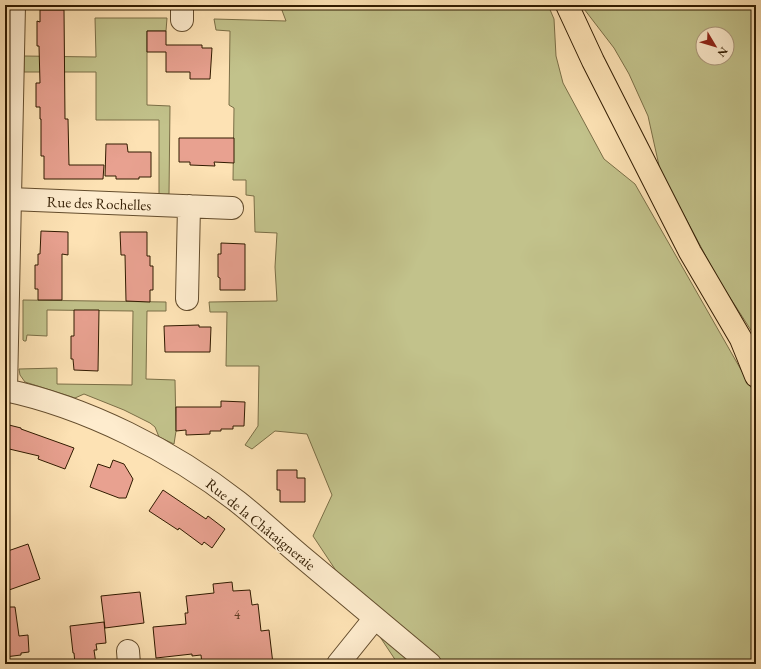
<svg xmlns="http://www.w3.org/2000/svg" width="761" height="669" font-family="'EB Garamond',serif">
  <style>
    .green { fill: #c2c28b; stroke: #7a6e46; fill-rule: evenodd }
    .building { fill: #e8a190; stroke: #311b00 }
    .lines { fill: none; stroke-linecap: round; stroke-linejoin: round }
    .minor-casing { stroke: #644d2d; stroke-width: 24 }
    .major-casing { stroke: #311b00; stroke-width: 24 }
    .minor { stroke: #feecce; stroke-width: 22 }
    .major { stroke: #fde2b4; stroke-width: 22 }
    .labels { text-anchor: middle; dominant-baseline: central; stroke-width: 3.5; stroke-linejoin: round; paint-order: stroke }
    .number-label { font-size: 13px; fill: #5f3c24 }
    .street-label { font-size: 15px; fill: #311b00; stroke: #feecce }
  </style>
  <rect width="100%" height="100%" fill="#fde2b4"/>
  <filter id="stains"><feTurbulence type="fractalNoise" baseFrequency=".005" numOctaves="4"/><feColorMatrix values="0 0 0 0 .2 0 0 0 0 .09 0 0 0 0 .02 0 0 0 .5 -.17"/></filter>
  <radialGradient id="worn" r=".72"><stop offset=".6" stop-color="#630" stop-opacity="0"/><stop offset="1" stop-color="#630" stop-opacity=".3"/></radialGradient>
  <path class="green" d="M280,5H548L554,19L556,56L563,83L604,159L635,184L756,396V664H398L313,536L332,495L307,434L275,431L252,449L245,445L258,426L259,366H226L227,312H210L209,302L277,301L275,267L277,233L255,232L254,196L246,195V180H233L234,108L229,105L230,31L216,30L214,19L286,21Z
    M581,5H756V338L718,279L660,170L648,116L629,74L614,48ZM703,34H727V58H703Z
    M95,18H167L166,31H147V105L170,106L169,194L159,195V120H96V72H24V56L96,57Z
    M23,300L166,302V311H147L146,379L175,380L176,431L174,444L159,437L155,427L150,423L124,410L84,394L75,398L25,382L20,375L19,369L57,368V384L132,385L133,311L47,310V336L27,335L26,341H24L23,340Z"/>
  <path class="building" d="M40,10H64L65,119H68L69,165H104L103,179H44V156H41V119H40V107H36V83H40L39,46H37V21L40,22Z
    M147,31H166V45H202V48H212L210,79H190V72H166V52H147Z
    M179,138H234V163L214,162L215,166L190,165V162H179Z
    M106,144H127L128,152H151V177H139V179H116V176H105Z
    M41,231L68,232V255L62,254V300H38V289H35V265H38V254H40Z
    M120,232H147V256H150V266H153V290H150V302L126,301L125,255H121Z
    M221,243L245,244V290H220V278L218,277V254H221Z
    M74,310H99L98,371L74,370L73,359H71V336H74Z
    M199,325V327H211L210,352H165L164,326Z
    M221,401L245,402L244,426H233V429H221V431H210V434L186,435V430L176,431V407H221Z
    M5,424L21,428V429L74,448L65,469L38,459L39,456L5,448Z
    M113,460L124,464L133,479L126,498H119L90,487L98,464L110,468Z
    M277,470H297V478H305V502H280V490H277Z
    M163,490L206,519L208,516L225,529L212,548L204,542L202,545L179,528L178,530L149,511Z
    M28,544L40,579L9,590L5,578V552Z
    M232,582L233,591L250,590L252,605L258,604L261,631L269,630L273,664H202L201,655L192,656V654L156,658L153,627L186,624L185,613H188L186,596L214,593L213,584Z
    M140,592L144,623L105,628L101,596Z
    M5,607H15L19,636L28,635L29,652L21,653V655L5,657Z
    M104,622L106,643L96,644L97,650H94L96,664H75L74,653H73L70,626Z"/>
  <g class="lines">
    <defs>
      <path id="minor" d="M182,20V5
        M10,199L232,208
        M187,299L189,206
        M5,390C86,407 173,451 238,502C262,521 284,542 307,561C348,595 389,630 430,664
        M6,390L14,5
        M128,651L129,664
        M338,664L375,618"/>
      <path id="major" d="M567,5L593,61L690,252L741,339L756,376"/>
    </defs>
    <use href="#minor" class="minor-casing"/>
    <use href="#major" class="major-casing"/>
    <use href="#minor" class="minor"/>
    <use href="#major" class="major"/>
  </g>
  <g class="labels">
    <g class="number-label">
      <text x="237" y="614">4</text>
    </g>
    <g class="street-label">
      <text transform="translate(99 203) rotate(2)">Rue des Rochelles</text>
      <text transform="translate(261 524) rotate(39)">Rue de la Châtaigneraie</text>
    </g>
  </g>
  <rect width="761" height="669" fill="none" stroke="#fde2b4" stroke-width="20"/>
  <rect x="6" y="6" width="749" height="657" fill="none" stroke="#311b00" stroke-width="2"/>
  <rect x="10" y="10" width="741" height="649" fill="none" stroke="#311b00"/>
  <g transform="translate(715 46) rotate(128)"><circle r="19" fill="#feecce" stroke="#ac987c"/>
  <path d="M0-3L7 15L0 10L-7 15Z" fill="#8f2418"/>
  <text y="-6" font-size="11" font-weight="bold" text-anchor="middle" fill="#311b00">N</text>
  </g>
  <rect width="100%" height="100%" filter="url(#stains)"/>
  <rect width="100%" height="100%" fill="url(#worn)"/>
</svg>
